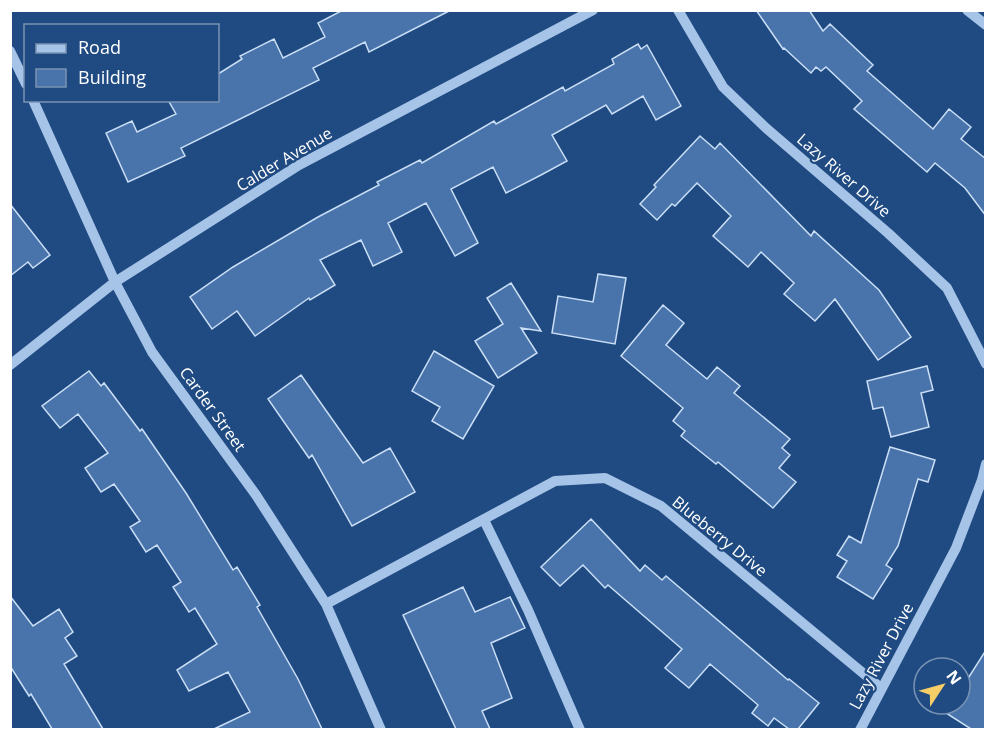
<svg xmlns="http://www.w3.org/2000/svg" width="996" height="740" font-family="'Open Sans',sans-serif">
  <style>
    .building { fill: #4974ab; stroke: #cadef6; stroke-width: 1.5 }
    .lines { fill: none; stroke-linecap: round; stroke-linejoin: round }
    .minor { stroke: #a6c4e8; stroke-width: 10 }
    .labels { text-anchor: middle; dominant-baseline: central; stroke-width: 4.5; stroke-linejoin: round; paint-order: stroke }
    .street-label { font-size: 16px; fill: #fff; stroke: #204b82 }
  </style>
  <rect width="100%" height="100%" fill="#204b82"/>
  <path class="building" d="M343,10H451L369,52L365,42L313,68L319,80L181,148L185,156L128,182L106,133L132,121L137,132L176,114L168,100H218V74L242,59L240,56L274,39L283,58L325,37L318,23Z
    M756,10H809L823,31L830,24L873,65L867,71L933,129L949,109L971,127L961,139L986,159V216L965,188L935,163L927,172L854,109L862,101L826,67L821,71L816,67L811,73L784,48L783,49Z
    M638,44L641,49L647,45L681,106L656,120L643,96L612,114L606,105L552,135L567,161L541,175L506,193L493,167L451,189L478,243L455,256L426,203L388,223L402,252L373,266L361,240L320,260L335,285L310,300L309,298L255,336L237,311L212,329L190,297L233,267L318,217L379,185L377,182L420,160L422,163L494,121L496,124L563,87L565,91L614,64L612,59Z
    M700,136L715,149L720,143L811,236L814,231L879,290L911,337L878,360L835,299L815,321L784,294L794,283L761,252L748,267L713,236L731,216L697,183L675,206L672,204L657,220L640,204L656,187L654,185Z
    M10,204L50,255L33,268L28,262L10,276Z
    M598,274L626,278L615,344L552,333L558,296L593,302Z
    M511,283L541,331L521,328L537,353L498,378L475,341L503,324L487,298Z
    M663,305L684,323L666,345L707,379L717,367L740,386L734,393L790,439L782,448L790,455L779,468L796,482L773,508L718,462L716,464L681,436L685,431L673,421L683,408L621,356Z
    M434,351L494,386L463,439L432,421L440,407L412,391Z
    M927,366L933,390L921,393L929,427L891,437L883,407L873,409L867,381Z
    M89,371L101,386L104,383L140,431L142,429L186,493L233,570L237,567L260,605L257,607L298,679L322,729H214L250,712L228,672L189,691L177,670L217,644L195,608L189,612L173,587L181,582L157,545L146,552L130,527L140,521L114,484L101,492L85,468L108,453L78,414L60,428L42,406Z
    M301,375L363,463L390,448L415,492L352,526L312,455L309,458L268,399Z
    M890,447L935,460L928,482L918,479L898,546L886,565L892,569L873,599L837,577L847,561L837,555L849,536L861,543Z
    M591,519L640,571L645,565L662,580L666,576L788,680L789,679L819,703L798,729H789L774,718L768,726L752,713L758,705L710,664L689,688L665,668L682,649L608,585L605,588L583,565L560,586L541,567Z
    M463,587L475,612L510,597L525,628L491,643L512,698L482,711L490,729H456L403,615Z
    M10,596L33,626L59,609L73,632L65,638L77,656L64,664L103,729H52L31,694L29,696L10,666Z
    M986,650V729H971L946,713L952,704H960V691Z"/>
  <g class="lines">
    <path class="minor" d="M678,10L723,87L766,128L888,233L947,288L986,364
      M967,10L986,25
      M10,51L26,84
      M33,100L115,282L152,352L256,495L326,604L381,730
      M10,365L115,282L299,165L593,10
      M484,520L528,610L580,730
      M326,604L555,481L605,478L661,506L881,688
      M860,730L956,548L982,480L986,464"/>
  </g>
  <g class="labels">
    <g class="street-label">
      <text transform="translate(284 159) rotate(-31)">Calder Avenue</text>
      <text transform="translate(844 175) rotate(41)">Lazy River Drive</text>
      <text transform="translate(213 409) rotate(54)">Carder Street</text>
      <text transform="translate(720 536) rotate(39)">Blueberry Drive</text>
      <text transform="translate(881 656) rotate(-62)">Lazy River Drive</text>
    </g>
  </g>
  <rect width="996" height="740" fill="none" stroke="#ffffff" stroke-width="24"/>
  <rect x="24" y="24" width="195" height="78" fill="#204b82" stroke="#7993b4" stroke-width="1.5"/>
  <rect x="36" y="44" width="30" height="9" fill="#a6c4e8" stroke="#7993b4" stroke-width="1.5"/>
  <text x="78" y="54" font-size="18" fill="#ffffff">Road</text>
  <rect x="36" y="69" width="30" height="18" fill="#4974ab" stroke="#7993b4" stroke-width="1.5"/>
  <text x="78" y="84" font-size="18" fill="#ffffff">Building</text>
  <g transform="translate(942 686) rotate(54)"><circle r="28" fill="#204b82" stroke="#7993b4" stroke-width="1.5"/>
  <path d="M0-4.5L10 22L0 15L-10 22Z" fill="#f6cd67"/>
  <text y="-9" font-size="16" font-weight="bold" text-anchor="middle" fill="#ffffff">N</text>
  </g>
</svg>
